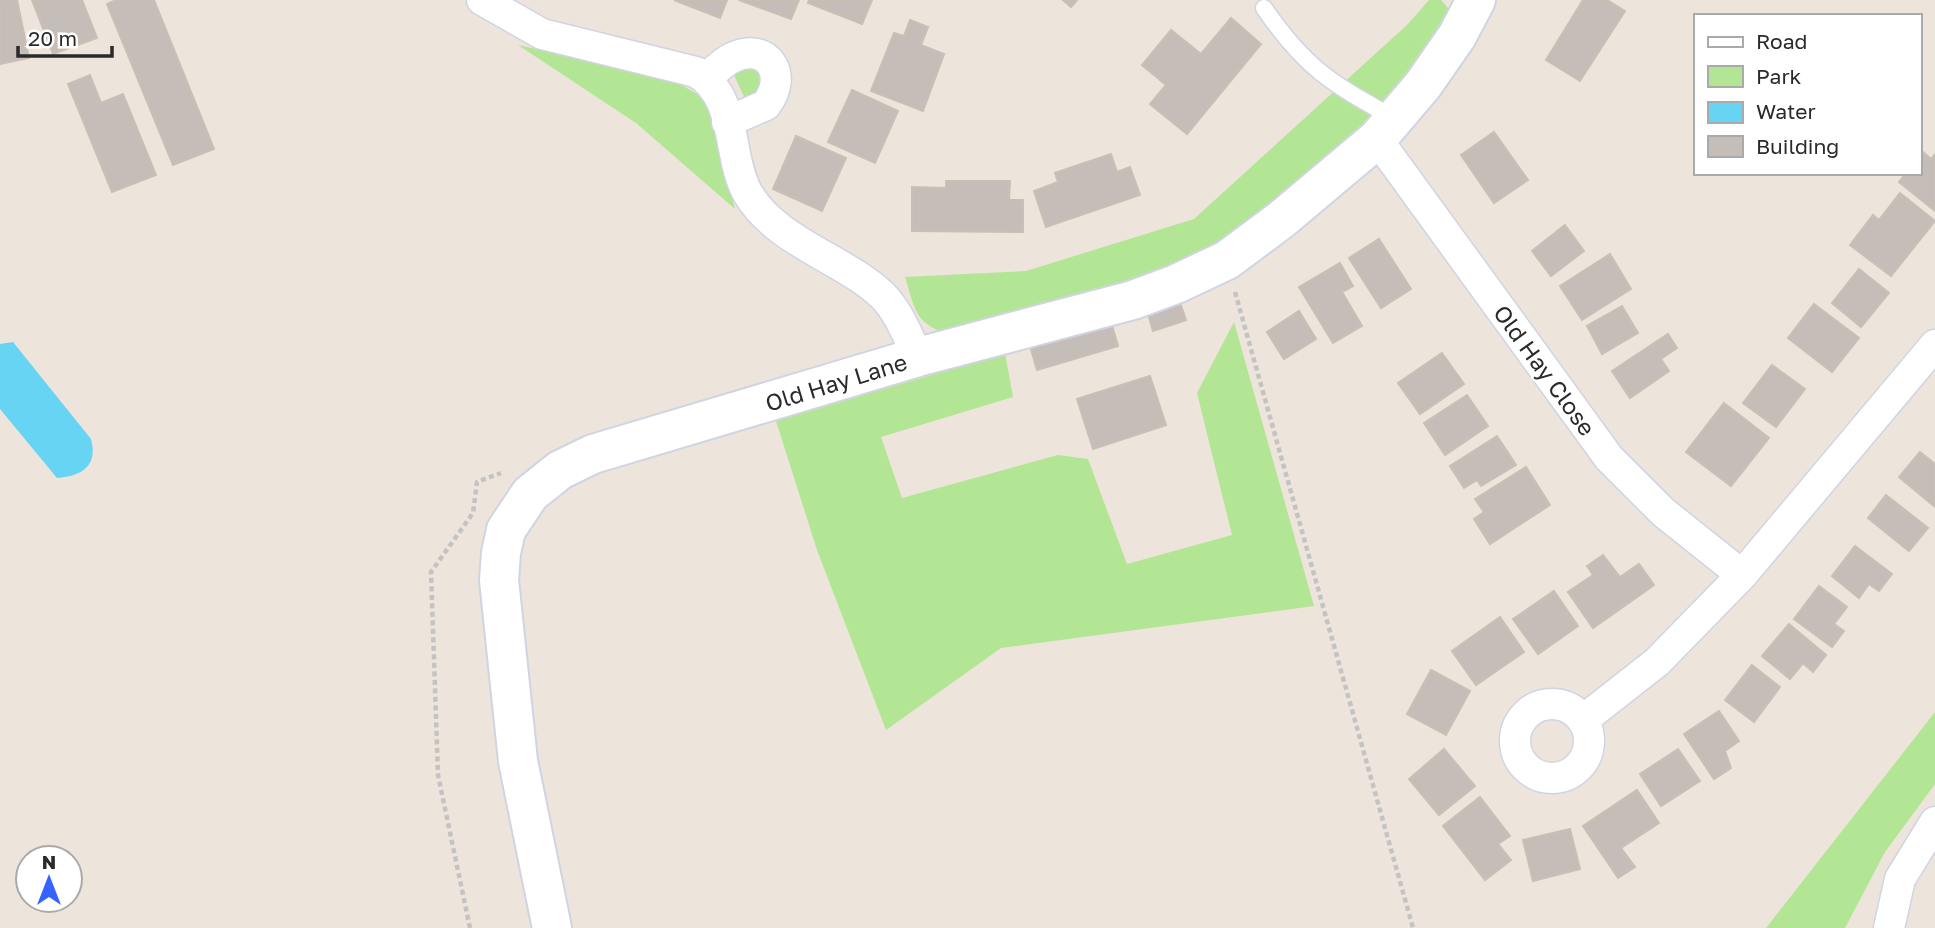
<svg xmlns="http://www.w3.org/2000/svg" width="1935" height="928" font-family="'Golos Text',sans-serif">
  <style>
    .green { fill: #b3e694 }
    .water { fill: #68d4f4 }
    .building { fill: #c5beb8; stroke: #c8c0b4; stroke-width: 2 }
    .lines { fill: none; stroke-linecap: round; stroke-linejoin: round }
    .lane-casing { stroke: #d0d4e3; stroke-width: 19 }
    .street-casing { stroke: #d0d4e3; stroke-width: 33 }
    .secondary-casing { stroke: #d0d4e3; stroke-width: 42 }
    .path { stroke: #c3c3c3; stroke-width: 4.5; stroke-dasharray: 5 3.5; stroke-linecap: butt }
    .lane { stroke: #fff; stroke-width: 16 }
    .street { stroke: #fff; stroke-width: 30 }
    .secondary { stroke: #fff; stroke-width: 38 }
    .labels { text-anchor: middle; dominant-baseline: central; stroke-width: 5; stroke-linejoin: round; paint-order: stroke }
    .street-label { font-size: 23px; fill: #2a2a2a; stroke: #fff }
  </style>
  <rect width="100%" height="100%" fill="#ede4db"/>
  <path class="green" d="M1429,0H1441L1454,15L1411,76L1346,143L1238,239L1182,272L953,334C915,327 915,309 905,277L1026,271L1194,219L1408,24Z
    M518,45L671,79L697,94L713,114L735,209L636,123Z
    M747,67L758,70L768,86L748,105L733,73Z
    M1234,322L1314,606L1001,648L886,730L817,550L776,421L1005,353L1013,397L881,437L902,498L1058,455L1088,459L1127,564L1232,535L1197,393Z
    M1935,712V784L1885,852L1845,928H1766Z"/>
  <path class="water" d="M13,342L91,439C98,465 83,476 57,478L0,409V344Z"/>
  <path class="building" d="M0,0H17L29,58L0,64Z
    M32,0H82L97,38L53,54Z
    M116,0H154L214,149L173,165L107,4Z
    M674,0H727L720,18Z
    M739,0H799L791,19Z
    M809,0H872L862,24L808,3Z
    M1063,0H1077L1071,7Z
    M1583,0H1607L1625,11L1580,81L1546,60Z
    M1231,18L1261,44L1187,134L1150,104L1166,85L1142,65L1171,30L1201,54Z
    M910,20L928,27L921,45L944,54L923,111L871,91L894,33L904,36Z
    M90,75L101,103L123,94L156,175L112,192L68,84Z
    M852,90L898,111L875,163L828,142Z
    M1494,132L1528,180L1494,203L1461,155Z
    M796,136L846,158L822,211L773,189Z
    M1923,152L1931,159L1935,154V211L1899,182L1906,173H1919V156Z
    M1111,154L1117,172L1130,167L1140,195L1046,227L1034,191L1058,182L1055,173Z
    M946,181H1010L1009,200H1023V232L912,231V187L946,188Z
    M1900,193L1935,221L1891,276L1850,245L1873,215L1879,220Z
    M1565,225L1584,251L1551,276L1532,251Z
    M1379,239L1411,289L1381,308L1349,258Z
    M1610,254L1631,289L1582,320L1560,286Z
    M1340,263L1353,286L1342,292L1362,326L1333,343L1299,287Z
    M1859,269L1889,293L1861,327L1832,303Z
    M1179,300L1186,320L1153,331L1147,310Z
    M1814,304L1859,338L1832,372L1788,338Z
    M1622,306L1638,333L1602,354L1587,326Z
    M1299,311L1316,339L1284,359L1267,332Z
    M1111,322L1118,346L1037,370L1030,346Z
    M1668,334L1677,348L1661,359L1669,371L1630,398L1612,371Z
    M1442,353L1464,384L1420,414L1398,383Z
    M1772,365L1805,389L1776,427L1743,403Z
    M1150,376L1166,425L1093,449L1077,399Z
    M1467,395L1488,426L1445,455L1424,423Z
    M1724,403L1769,438L1731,486L1686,452Z
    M1497,436L1516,465L1481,486L1477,480L1464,488L1450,466Z
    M1920,452L1935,464V507L1899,477Z
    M1526,467L1550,505L1490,544L1474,519L1484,512L1475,499Z
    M1886,495L1928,528L1909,551L1868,518Z
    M1855,546L1892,574L1879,591L1869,584L1859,598L1832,576Z
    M1603,555L1620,577L1639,564L1654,585L1593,628L1568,592L1593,575L1587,566Z
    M1819,586L1847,607L1834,624L1844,631L1832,647L1794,619Z
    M1554,591L1578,626L1538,654L1513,619Z
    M1500,617L1524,652L1476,685L1452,651Z
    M1789,624L1826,655L1813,672L1803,663L1790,679L1762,656Z
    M1752,665L1780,687L1754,722L1725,700Z
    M1431,670L1470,691L1446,735L1407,714Z
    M1719,711L1739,741L1725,751L1731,768L1714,779L1684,734Z
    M1444,749L1475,786L1439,815L1409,779Z
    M1678,749L1700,781L1661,806L1640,774Z
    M1637,790L1659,823L1621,848L1635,867L1618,878L1583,826Z
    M1480,797L1510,836L1498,844L1511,860L1485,880L1443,826Z
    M1570,829L1580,869L1533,881L1523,840Z"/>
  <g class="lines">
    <defs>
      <path id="lane" d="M1264,8C1306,69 1331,83 1394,118"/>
      <path id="street" d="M482,0L542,34L696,72C738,97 727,154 747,192C775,242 845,259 883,296C899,312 908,337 918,357
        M706,78C714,72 723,62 732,58C764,41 791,72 766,105L727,122
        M1377,139L1609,458L1663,512L1742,575L1935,345
        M1515 741a37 37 0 1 1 74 0a37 37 0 1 1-74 0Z
        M1583,720L1657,662L1742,575
        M1889,928L1900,879L1935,822"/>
      <path id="secondary" d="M552,928L518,761L499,580L501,553L506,530L530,494L560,470L593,454L918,357L1133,300L1176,284L1227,260L1282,219L1377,139L1423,85L1457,36L1476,0"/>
    </defs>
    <use href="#lane" class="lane-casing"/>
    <use href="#street" class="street-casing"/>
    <use href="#secondary" class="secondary-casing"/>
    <path class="path" d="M1235,292L1413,928
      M470,928L438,775L431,572L473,513L477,482L501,473"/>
    <use href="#lane" class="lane"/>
    <use href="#street" class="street"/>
    <use href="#secondary" class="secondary"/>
  </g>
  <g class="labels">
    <g class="street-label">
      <text transform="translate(1545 370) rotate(54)">Old Hay Close</text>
      <text transform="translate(836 382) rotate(-17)">Old Hay Lane</text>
    </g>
  </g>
  <rect x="1694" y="14" width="228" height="161" fill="#ffffff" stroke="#aaaaaa" stroke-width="2"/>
  <rect x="1708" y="37" width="35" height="10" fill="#ffffff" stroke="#aaaaaa" stroke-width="2"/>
  <text x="1756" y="49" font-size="21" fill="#2a2a2a">Road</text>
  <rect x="1708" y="66" width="35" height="21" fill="#b3e694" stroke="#aaaaaa" stroke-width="2"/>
  <text x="1756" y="84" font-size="21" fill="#2a2a2a">Park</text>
  <rect x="1708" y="102" width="35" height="21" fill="#68d4f4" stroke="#aaaaaa" stroke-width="2"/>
  <text x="1756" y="119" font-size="21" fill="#2a2a2a">Water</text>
  <rect x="1708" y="136" width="35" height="21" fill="#c5beb8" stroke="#aaaaaa" stroke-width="2"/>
  <text x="1756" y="154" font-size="21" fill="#2a2a2a">Building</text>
  <g transform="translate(49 879)"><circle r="33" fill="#ffffff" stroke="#aaaaaa" stroke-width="2"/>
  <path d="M0-5L12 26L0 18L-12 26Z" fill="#3563ff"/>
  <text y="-10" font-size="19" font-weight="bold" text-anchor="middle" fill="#2a2a2a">N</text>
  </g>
  <path d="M18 46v10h94v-10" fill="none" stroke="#2a2a2a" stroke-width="3.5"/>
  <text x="28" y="46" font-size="21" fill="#2a2a2a" stroke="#ffffff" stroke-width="5" paint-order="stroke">20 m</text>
</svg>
